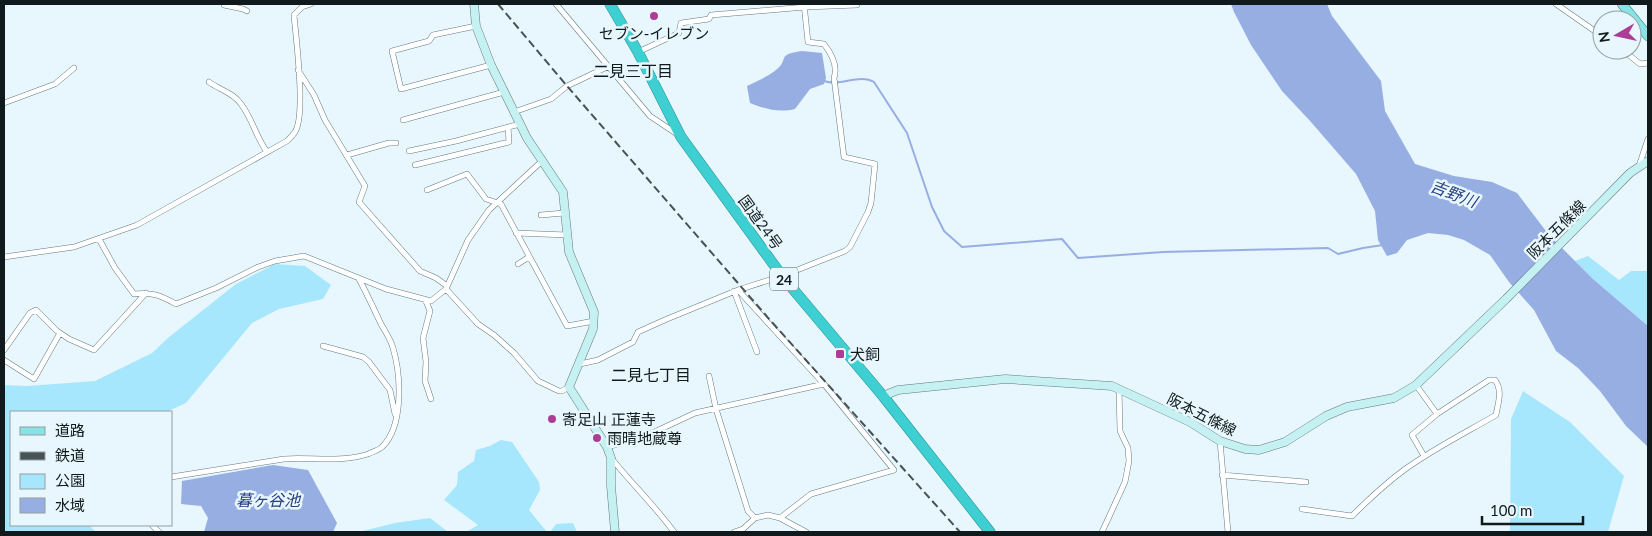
<svg xmlns="http://www.w3.org/2000/svg" width="1652" height="536" font-family="Lato,'Noto Sans JP',sans-serif">
  <style>
    .green { fill: #a7e7fd }
    .water { fill: #97aee3 }
    .lines { fill: none; stroke-linecap: round; stroke-linejoin: round }
    .stream { stroke: #97aee3; stroke-width: 2 }
    .street-casing { stroke: #627a82; stroke-width: 6 }
    .secondary-casing { stroke: #627a82; stroke-width: 9 }
    .primary-casing { stroke: #2d9093; stroke-width: 10 }
    .highway-casing { stroke: #2d9093; stroke-width: 11 }
    .street { stroke: #fff; stroke-width: 5 }
    .secondary { stroke: #c5f1f2; stroke-width: 8 }
    .primary { stroke: #8be2e4; stroke-width: 9 }
    .highway { stroke: #3dcfd2; stroke-width: 10 }
    .rail { stroke: #465255; stroke-width: 2; stroke-dasharray: 8 4; stroke-linecap: butt }
    .poi-dot { fill: #ad3c97; stroke: #e8f7fd; stroke-width: 2 }
    .labels { text-anchor: middle; dominant-baseline: central; stroke-width: 5; stroke-linejoin: round; paint-order: stroke }
    .shield { fill: #e8f7fd; stroke: #515c60; stroke-width: 1 }
    .shield-label { font-size: 14px; font-weight: bold; fill: #101a1d }
    .poi-label { font-size: 15px; fill: #101a1d; stroke: #e8f7fd; text-anchor: start }
    .street-label { font-size: 15px; fill: #101a1d; stroke: #e8f7fd }
    .neighbourhood-label { font-size: 16px; fill: #101a1d; stroke: #e8f7fd }
    .water-label { font-size: 16px; font-style: italic; fill: #273d7d; stroke: #e8f7fd }
  </style>
  <rect width="100%" height="100%" fill="#e8f7fd"/>
  <path class="green" d="M1588,256L1619,280L1631,271H1648V326L1593,279L1575,261Z
    M275,264L305,266L331,285L323,299L279,309L252,323L186,403L166,412H11V519L8,521H11V525H86L90,526L96,532H4V385L27,386L95,381L152,353L169,337L236,284Z
    M1523,391L1570,422L1624,476L1608,532H1510L1511,419Z
    M501,440L512,442L539,482L540,490L529,510L547,532H466L478,525L444,500L457,485L458,472L474,461L476,450L490,446Z
    M430,518L448,532H358L395,523Z
    M573,523L577,532H550L556,524Z"/>
  <path class="water" d="M1231,4H1327L1332,16L1381,81L1385,111L1415,164L1454,176L1492,182L1517,193L1549,235L1593,279L1648,326V447L1626,426L1600,391L1578,368L1556,351L1534,310L1509,282L1490,255L1464,240L1448,235L1428,233L1407,240L1397,253L1387,256L1378,240L1375,211L1356,174L1311,122L1282,91L1251,45L1234,12Z
    M802,51L822,53L826,78L824,84L810,89L795,109C779,113 765,109 750,103L747,86C757,81 767,77 776,70C790,59 775,55 802,51Z
    M273,465L308,470L337,523L333,532H204L208,518L201,506L181,504L182,481Z"/>
  <g class="lines">
    <path class="stream" d="M824,81C840,87 859,73 874,82L907,133L932,207L944,231L962,247L1062,239L1078,258L1163,252L1328,248L1338,254L1363,248L1383,245"/>
    <defs>
      <path id="street" d="M556,4L650,116L677,134
        M1556,4L1602,36
        M224,5L243,9L247,11
        M476,26L433,35L429,41L392,51L401,89L491,65
        M1623,50L1640,64L1648,63
        M638,52L679,33L681,23L709,19L711,15L805,7L857,5
        M298,70L314,95L325,120L365,186L359,202L420,271L436,278L447,286
        M209,82C218,89 234,93 241,104C252,118 256,137 267,152
        M4,103L55,84L74,68
        M514,112L551,99L567,86L609,66
        M403,120L504,92
        M409,151L456,141L520,124
        M347,155L389,143H396
        M415,165L509,142L508,127
        M1639,166L1648,139
        M427,190L467,174L486,199L501,204L567,326L594,321
        M541,215L564,213
        M516,233L567,235
        M99,239L115,268L134,294C152,292 160,295 176,304L216,288L258,267L275,261L304,256L386,289L431,301L446,289L468,240L489,210L542,161
        M4,257L74,247L137,225L287,141C290,138 293,135 295,132C306,115 296,38 294,15L302,7L311,4
        M518,264L529,257
        M446,289L478,324L494,335L514,353L538,381L559,391H562L569,387
        M734,291L757,352
        M425,299L430,311L423,338L426,362L425,381L431,399
        M323,346L363,357L369,362L390,390L395,414
        M4,350L30,313L36,310L57,331L69,339L94,350L146,293
        M4,360L34,379L60,333
        M580,364L598,360L633,342L638,332L667,319L738,290L782,276L845,251L850,247L868,212L871,203L875,164L844,157L834,78C838,66 831,53 824,44L808,42L804,4
        M709,376L716,409L748,511L755,518
        M1416,385L1437,414
        M1220,441L1228,532
        M607,447L648,435L695,413L824,384
        M612,459C632,484 655,506 674,532
        M1222,475L1306,482
        M171,477L284,459C311,457 341,463 368,454C372,452 379,450 382,447C404,426 401,375 393,348C391,340 385,331 381,324C374,309 367,294 359,279
        M1302,509L1352,516C1368,500 1385,484 1404,470C1433,449 1465,433 1496,415C1498,403 1503,391 1495,380H1489L1437,414L1412,435L1424,456
        M780,518L806,532
        M152,525L159,532
        M734,532L743,529L755,518L768,515L780,518L811,494L894,470L824,384L738,290
        M1102,532L1125,482L1129,461L1128,448L1120,431L1119,389"/>
      <path id="secondary" d="M474,4L476,26L491,65L527,138L563,192L569,252L594,312L593,329L569,387L607,447L611,458V486L615,532
        M883,396L898,390L1005,379L1112,386L1190,422L1220,441L1245,449L1259,450L1285,442L1326,416L1347,407L1394,398L1416,385L1506,299L1630,173L1648,161"/>
      <path id="primary" d="M1622,4L1648,36"/>
      <path id="highway" d="M610,4L638,52L681,137L782,276L883,396L990,532"/>
    </defs>
    <use href="#street" class="street-casing"/>
    <use href="#secondary" class="secondary-casing"/>
    <use href="#primary" class="primary-casing"/>
    <use href="#highway" class="highway-casing"/>
    <use href="#street" class="street"/>
    <use href="#secondary" class="secondary"/>
    <use href="#primary" class="primary"/>
    <use href="#highway" class="highway"/>
    <path class="rail" d="M498,4L567,86L770,320L960,532"/>
  </g>
  <g class="poi-dot">
    <circle cx="654" cy="16" r="5"/>
    <rect x="835" y="349" width="10" height="10" rx="2.5"/>
    <circle cx="552" cy="419" r="5"/>
    <circle cx="597" cy="438" r="5"/>
  </g>
  <g class="labels">
    <rect class="shield" x="770" y="267.5" width="28" height="23" rx="4"/>
    <g class="shield-label">
      <text x="784" y="279">24</text>
    </g>
    <g class="poi-label">
      <text x="654" y="33" text-anchor="middle">セブン-イレブン</text>
      <text x="850" y="354">犬飼</text>
      <text x="562" y="419">寄足山 正蓮寺</text>
      <text x="607" y="438">雨晴地蔵尊</text>
    </g>
    <g class="street-label">
      <text transform="translate(761 222) rotate(54)">国道24号</text>
      <text transform="translate(1556 229) rotate(-45)">阪本五條線</text>
      <text transform="translate(1202 414) rotate(27)">阪本五條線</text>
    </g>
    <g class="neighbourhood-label">
      <text x="633" y="70">二見三丁目</text>
      <text x="651" y="374">二見七丁目</text>
    </g>
    <g class="water-label">
      <text transform="translate(1454 193) rotate(21)">吉野川</text>
      <text x="268" y="499">暮ヶ谷池</text>
    </g>
  </g>
  <rect width="1652" height="536" fill="none" stroke="#101a1d" stroke-width="10"/>
  <rect x="10" y="411" width="162" height="115" fill="#e8f7fd" stroke="#929fa3"/>
  <rect x="20" y="427" width="25" height="8" fill="#8be2e4" stroke="#929fa3"/>
  <text x="55" y="436" font-size="15" fill="#101a1d">道路</text>
  <rect x="20" y="452" width="25" height="8" fill="#465255" stroke="#929fa3"/>
  <text x="55" y="461" font-size="15" fill="#101a1d">鉄道</text>
  <rect x="20" y="474" width="25" height="15" fill="#a7e7fd" stroke="#929fa3"/>
  <text x="55" y="486" font-size="15" fill="#101a1d">公園</text>
  <rect x="20" y="498" width="25" height="15" fill="#97aee3" stroke="#929fa3"/>
  <text x="55" y="511" font-size="15" fill="#101a1d">水域</text>
  <g transform="translate(1617 35) rotate(261)"><circle r="24" fill="#e8f7fd" stroke="#929fa3"/>
  <path d="M0-4L9 19L0 12L-9 19Z" fill="#ad3c97"/>
  <text y="-8" font-size="14" font-weight="bold" text-anchor="middle" fill="#101a1d">N</text>
  </g>
  <path d="M1482 516v8h101v-8" fill="none" stroke="#101a1d" stroke-width="2.5"/>
  <text x="1490" y="516" font-size="15" fill="#101a1d" stroke="#e8f7fd" stroke-width="4" paint-order="stroke">100 m</text>
</svg>
